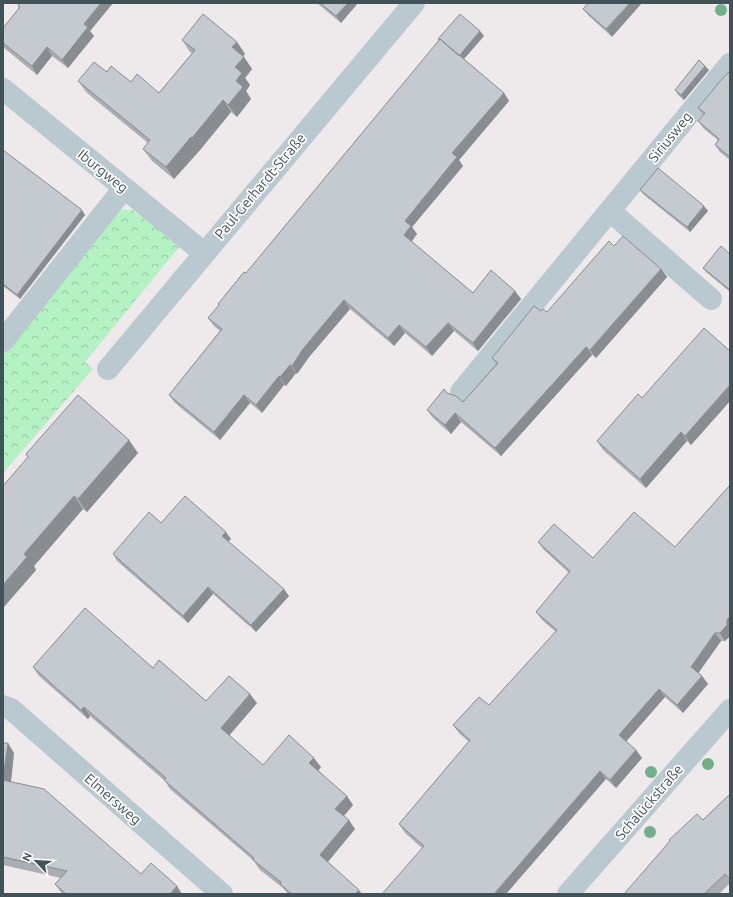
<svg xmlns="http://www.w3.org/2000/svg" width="733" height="897" font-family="Ubuntu,sans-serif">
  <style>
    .park { fill: url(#park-crowns) }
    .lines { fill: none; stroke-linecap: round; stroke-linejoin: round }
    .minor { stroke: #bac8cf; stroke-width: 22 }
    .tree { fill: #73af89 }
    .wall { fill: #a9aeb2 }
    .shaded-wall { fill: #898d91 }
    .building { fill: #c4cacf; stroke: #898d91 }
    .labels { text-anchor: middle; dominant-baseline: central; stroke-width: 3.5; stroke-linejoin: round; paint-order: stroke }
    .street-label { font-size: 14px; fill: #425259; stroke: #fff }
  </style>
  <defs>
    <pattern id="park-crowns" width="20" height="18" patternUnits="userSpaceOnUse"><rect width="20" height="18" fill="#b4f1c3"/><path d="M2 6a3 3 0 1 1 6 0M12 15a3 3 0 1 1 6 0" fill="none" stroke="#94c6a1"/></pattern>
  </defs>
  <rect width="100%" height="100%" fill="#eeeaeb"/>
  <path class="park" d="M115,210H133L180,246L85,362L93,369L3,473V355Z"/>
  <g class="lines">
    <path class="minor" d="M3,89L204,253
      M610,211L711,299
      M3,341L124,188
      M108,369L414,3
      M461,392L730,64
      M3,706L11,709L222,894
      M568,894L730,710"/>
  </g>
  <g class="tree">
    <circle cx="721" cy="10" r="6"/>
    <circle cx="708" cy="764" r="6"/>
    <circle cx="651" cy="772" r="6"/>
    <circle cx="650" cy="832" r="6"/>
  </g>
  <path class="wall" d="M20,3H113L90,31L94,36L68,68L52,56L37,75L3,47V28L19,8L18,6Z
    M317,3H358L341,23Z
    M588,3L612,37L589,16L583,9Z
    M484,36L464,59L504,93L509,101L459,160L463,166L412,227L417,234L411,241L473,293L515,291L521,299L478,351L454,331L432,356L405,333L394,346L350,309L309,357L297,374L296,373L286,386L284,385L262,413L250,403L220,440L175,403L169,395L220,331L214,326L208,318L246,273Z
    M182,40L237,42L245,54L243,56L252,69L245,78L250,85L246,91L251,99L237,117L231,112L200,150L174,179L152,161L143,149L148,143L87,93L78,81L107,72L159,93L192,53L190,52Z
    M709,70L684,100L678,95L675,90Z
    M730,71V160L720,152L715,145L718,140L704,129L698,121L703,115L698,108Z
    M3,150L85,215L20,299L3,286Z
    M640,190L708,211L690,232L644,195Z
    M614,246L661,269L667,277L596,358L592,355L501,456L461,422L451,434L433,418L427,410L447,393L463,402L496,364L492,358L541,311L547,312Z
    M730,254V292L706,272L703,268Z
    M730,351V401L691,445L687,441L646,488L603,450L597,441L642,398Z
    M138,453L87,512L83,509L34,566L36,570L3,608L28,457L26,454Z
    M730,485V636L725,641H721L698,673L702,676L708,684L683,713L665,697L626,741L636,750L642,758L616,788L606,779L422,848L405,833L399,824L469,742L459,733L453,725L489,705L556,632L542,620L536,612L569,573L544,550L538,542L593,558L675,547Z
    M161,523L231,539L228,541L289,596L256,632L213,594L188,623L117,561L113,554Z
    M33,667L153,668L206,701L257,703L229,735L263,765L321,767L318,770L353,805L344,816L355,829L328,862L362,894H288L283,888L259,869L254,861L170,789L165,781L90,716L88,719L39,676Z
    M3,743L14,753L11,782L141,874L182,894H62L55,884L61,878L3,865Z
    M730,794V883L719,894H624Z"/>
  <path class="shaded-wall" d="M101,3H113L90,31L94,36L68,68L62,60L84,24Z
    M348,3H358L341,23L336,16Z
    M630,3H642L612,37L606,29Z
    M480,31L484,36L462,61L459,56Z
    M237,42L245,54L241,59L232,47Z
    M47,47L52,56L37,75L32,66Z
    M244,57L252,69L245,78L250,85L246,91L251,99L237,117L228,105L236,81L235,67Z
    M705,66L709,70L684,100L681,95Z
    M504,93L509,101L459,160L463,166L412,227L417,234L410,244L404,235L405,221L452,153Z
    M223,100L231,112L200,150L192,138Z
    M191,137L200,150L174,179L166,167Z
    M704,206L708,211L690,232L687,227Z
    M82,210L85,215L20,299L17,295Z
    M661,269L667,277L596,358L590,350Z
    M515,291L521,299L478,351L473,343Z
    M344,300L350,309L309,357L297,374L292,366L303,349Z
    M448,323L454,331L432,356L426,347Z
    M399,325L405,333L394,346L388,338Z
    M586,347L592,355L501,456L495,448Z
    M290,365L296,373L286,386L280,377Z
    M279,376L284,385L262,413L256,405Z
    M730,385V401L691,445L685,436Z
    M244,395L250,403L220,440L214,432Z
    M455,413L461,422L451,434L445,425Z
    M681,432L687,441L646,488L640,479Z
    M129,440L138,453L87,512L78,499Z
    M74,496L83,509L34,566L36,570L3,608V585L24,554Z
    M226,532L231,539L227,543L222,536Z
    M208,587L213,594L188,623L183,616Z
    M284,589L289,596L256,632L251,625Z
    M730,616V636L725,641L720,633L727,620Z
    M715,633L721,641L697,675L691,667Z
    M702,676L708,684L683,713L677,705Z
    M659,689L665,697L625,743L619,735Z
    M250,694L257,703L228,737L221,728Z
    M84,707L90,716L88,719L81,710Z
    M8,743L14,753L10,790L3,780Z
    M636,750L642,758L616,788L610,780Z
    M314,758L321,767L316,773L309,763Z
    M600,771L606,779L506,894H494Z
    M347,796L353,805L342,818L335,809Z
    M349,820L355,829L326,864L320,855Z
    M177,886L182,894H170Z
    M359,890L362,894H355Z"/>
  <path class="building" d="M20,3H101L84,24L88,27L62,60L47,47L32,66L3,43V28L20,7L18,6Z
    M320,3H348L336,16Z
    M588,3H630L606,29L583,9Z
    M203,14L237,42L232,47L244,57L235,67L242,73L236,81L243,87L228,105L223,100L192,138L191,137L166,167L143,149L150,140L78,81L94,62L107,72L111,66L131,82L137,74L159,93L195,50L182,40Z
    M460,14L480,31L459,56L440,39L439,40L438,39Z
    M440,39L504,93L452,153L457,157L405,221L411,226L404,235L473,293L491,270L515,291L473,343L448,323L426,347L399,325L388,338L344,300L303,349L292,366L290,365L280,377L279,376L256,405L244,395L214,432L169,395L222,329L208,318L219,305L218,304L244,272L246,273Z
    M699,60L705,66L681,95L675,90Z
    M730,71V157L715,145L719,139L698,121L705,113L698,108L722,79Z
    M3,150L82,210L17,295L3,284Z
    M658,168L704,206L687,227L640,190Z
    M623,236L661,269L590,350L586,347L495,448L455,413L445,425L427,410L444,389L447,393L456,396L463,402L498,363L492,358L534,306L541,311L543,309L547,312L609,241L614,246Z
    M721,246L730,254V290L703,268Z
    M704,328L730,351V385L685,436L681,432L640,479L597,441L638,394L642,398Z
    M78,395L129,440L78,499L74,496L24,554L27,557L3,585V486L28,457L26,454Z
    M730,485V616L727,620V625L720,633H715L691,667L702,676L677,705L659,689L619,735L636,750L610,780L600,771L494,894H382L424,846L399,824L470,740L453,725L479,697L489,705L557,630L536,612L570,571L538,542L554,524L593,558L634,512L675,547Z
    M185,496L226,532L222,536L284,589L251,625L208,587L183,616L113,554L149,512L161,523Z
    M85,608L153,668L159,660L206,701L229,676L250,694L221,728L263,765L289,735L314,758L309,763L347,796L335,809L349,820L320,855L359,890L355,894H292L280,884L281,882L253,860L254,858L164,780L166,778L84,707L81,710L33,667Z
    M3,743H8L3,779Z
    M3,780L44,789L141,874L151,863L177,886L170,894H66L55,884L67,871L3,857Z
    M730,794V877L729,878L725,874L704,894H624L670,841L669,840L697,814L703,820Z"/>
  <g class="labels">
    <g class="street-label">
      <text transform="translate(670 137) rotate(-51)">Siriusweg</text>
      <text transform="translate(103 171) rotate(39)">Iburgweg</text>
      <text transform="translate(260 186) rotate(-50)">Paul-Gerhardt-Straße</text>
      <text transform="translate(113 799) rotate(41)">Elmersweg</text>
      <text transform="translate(649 802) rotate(-49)">Schalückstraße</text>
    </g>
  </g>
  <rect width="733" height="897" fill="none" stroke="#425259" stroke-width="8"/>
  <g transform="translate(36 861) rotate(295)" stroke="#ffffff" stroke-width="3" paint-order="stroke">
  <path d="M0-3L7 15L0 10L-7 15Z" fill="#425259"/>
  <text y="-6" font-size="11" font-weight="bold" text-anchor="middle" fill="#425259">N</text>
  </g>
</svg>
